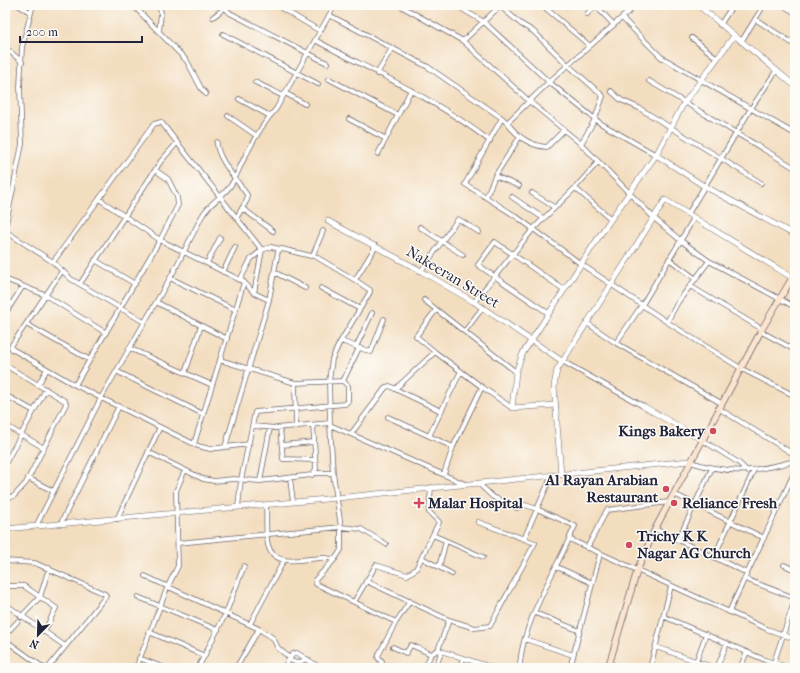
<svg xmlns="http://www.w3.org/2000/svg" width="800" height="673" font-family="'IM FELL French Canon',serif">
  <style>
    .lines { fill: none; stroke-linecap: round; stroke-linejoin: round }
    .minor-casing { stroke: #6b6369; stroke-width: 5.5 }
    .tertiary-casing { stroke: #6b6369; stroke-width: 6 }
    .secondary-casing { stroke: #6b6369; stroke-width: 7 }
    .minor { stroke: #fff; stroke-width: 4 }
    .tertiary { stroke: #fff; stroke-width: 5 }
    .secondary { stroke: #fce5d0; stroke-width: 5.5 }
    .poi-dot { fill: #d1495b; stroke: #fdfcf7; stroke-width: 1.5 }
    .labels { text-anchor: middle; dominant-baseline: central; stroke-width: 3; stroke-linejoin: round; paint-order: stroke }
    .street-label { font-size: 15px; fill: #22223b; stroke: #fdfcf7 }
    .poi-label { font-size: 15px; font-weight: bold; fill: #22223b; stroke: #fdfcf7; text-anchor: start }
  </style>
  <rect width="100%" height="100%" fill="#fdfcf7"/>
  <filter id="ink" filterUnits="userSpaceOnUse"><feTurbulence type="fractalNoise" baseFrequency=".025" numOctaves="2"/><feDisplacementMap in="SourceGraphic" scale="8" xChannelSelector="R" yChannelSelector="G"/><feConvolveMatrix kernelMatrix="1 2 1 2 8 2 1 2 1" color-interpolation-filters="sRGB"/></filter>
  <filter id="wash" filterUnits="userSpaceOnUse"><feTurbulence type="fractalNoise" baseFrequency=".012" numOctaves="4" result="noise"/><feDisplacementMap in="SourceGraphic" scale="16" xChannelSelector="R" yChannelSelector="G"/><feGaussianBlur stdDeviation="0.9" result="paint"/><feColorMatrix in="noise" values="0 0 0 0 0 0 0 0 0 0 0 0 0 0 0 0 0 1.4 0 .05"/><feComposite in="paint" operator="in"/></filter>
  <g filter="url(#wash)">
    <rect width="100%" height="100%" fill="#f3ddbf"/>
  </g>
  <g filter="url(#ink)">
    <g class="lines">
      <defs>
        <path id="minor" d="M18,5L30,12
          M133,5L187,61L201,88L206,94
          M159,5L161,13L159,32
          M227,5V10L230,13L327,63
          M276,5L320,31
          M399,5L463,41L529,101L581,144L654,218L680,240L709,261L795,307
          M455,5L484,22L549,82L600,123L656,155
          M542,5L590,46L636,5
          M595,5L614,25
          M622,5L629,12
          M783,5L795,13
          M500,6L521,24L533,31L568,65L590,46
          M587,14L596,5
          M329,15L428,67L502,118
          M213,17L226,7L225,5
          M622,18L661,57L795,134
          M755,19L795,45
          M720,25L733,5
          M223,34L318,84
          M692,38L717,58
          M315,40C374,72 436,99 490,141
          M463,41L501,5
          M741,42L764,5
          M5,47L22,62
          M377,74L392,48
          M329,79L398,115
          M649,81L795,168
          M255,82L283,96
          M611,91L621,100L639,108L761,183
          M285,93L305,104
          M239,99L270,116
          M228,116L257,136
          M349,119L386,139
          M507,123C517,136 529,146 547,147L564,130
          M217,142C216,158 239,182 247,195V200L237,217
          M581,144L595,119L603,96L568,65L549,82L507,123L502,118L465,184L517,217L581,264L667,322L742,369L795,396
          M378,154L411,90
          M155,170L168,179L177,197L178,205L160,240L75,385L198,446L210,449L249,444
          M495,176L519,186
          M575,188L611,219
          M532,193L554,207
          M486,197L495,176L519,138
          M512,197L543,218
          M99,199L160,240L244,282L194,444
          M242,208L273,231
          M688,214L750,110L776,71
          M420,227L463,255
          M5,229L22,144L20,87L22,47L33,5
          M5,231L53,262L71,279L144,322
          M376,246L355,280L370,290V292L339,344L332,359L329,381L330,425L333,473L341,527V550L335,559L315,580L316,584L354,602L376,565L407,575L416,569L439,522L429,512L431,487
          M313,255L355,280
          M669,259L696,279
          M95,260L135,284
          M53,262L154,124L161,122L262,250L251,259L240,280
          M207,263L220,238
          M62,271L11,346L12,349L75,385
          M421,271L458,219L479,232
          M223,272L235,247
          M274,272L305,288
          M170,278L236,310
          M5,279L45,295L106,333
          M244,282L254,293L269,300
          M80,284L161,161L177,143
          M690,286L762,329
          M321,288L360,309
          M254,293L262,250L271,247L280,249
          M424,300L516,372
          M156,302L227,339
          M474,302L534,228L575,188L598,162
          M548,313L478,265L495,242L563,289
          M5,314L23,286
          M667,322L678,302L709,261
          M587,323L616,343L721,403
          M26,324L90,360
          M465,331L483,307
          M760,331L795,350
          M341,341L371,352L384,319
          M616,343L642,305L694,218
          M356,347L372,313
          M129,348L212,385
          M435,352L416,336L436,310
          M220,360L295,383L343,381L348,386V401L345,404L255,412L241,480L238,507
          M562,361L643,406
          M5,365L65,401L66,404L26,483L14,496L5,499
          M116,371L203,414
          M185,373L201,326
          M343,381L359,348
          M295,383L296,426
          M38,385L47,369
          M482,387L512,408
          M395,389L441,411
          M5,395L34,411
          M718,408L795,455
          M388,417L453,447
          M5,425L44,448
          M330,425L465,484
          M252,426L276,428L330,423
          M280,428L283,459L315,460
          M351,434L386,387L390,386L395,389L435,352L482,387L453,447L444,474
          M429,436L461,371
          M702,440L739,463L747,471
          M282,445L314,442
          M225,447L269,300L278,251L282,249L311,256L313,255L323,231
          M148,452L203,479L214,481L233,479L260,481L312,475L316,469L313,425
          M690,462C733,475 752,472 795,461
          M5,464L46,389
          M315,473H333
          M552,475L537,509L575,526L569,539L767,629L795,639
          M28,478L53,491
          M290,478L293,502
          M260,481L270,428
          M478,483L493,497L517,508L525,505L537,509L524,539
          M674,494L764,538
          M266,505C267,518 265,533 268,545C274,568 303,559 320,558C325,557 330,559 335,559
          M117,519L160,427
          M61,523L119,406
          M36,526L101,398L174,271L202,216C209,203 223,197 231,185C237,176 240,165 246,155C254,139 264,122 276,109L335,5
          M655,529L747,573
          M433,535L483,557
          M678,540L712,468
          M178,543L341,527L361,529L386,544
          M587,548L607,510L669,502
          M714,557L754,470
          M422,558L452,574
          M5,561L35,563L105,594L106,596L48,668
          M784,565L795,570
          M439,567L446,541
          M557,567L592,583
          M145,576L259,629L273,638L278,648L290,658
          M745,579L795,598
          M366,581L449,620L438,650L494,668
          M5,586H24L56,608L44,632
          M138,597L218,630
          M354,602L396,622
          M5,604L65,646
          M729,612L795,471
          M535,613L580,631
          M21,617L40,597L49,568
          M665,617L765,660L790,668
          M449,620L475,628L490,626L535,543L478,522
          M250,624L284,560
          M149,632L205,656
          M5,635L18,621
          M525,639L573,655
          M5,640L44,668
          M393,647L406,653L411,645L431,654
          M656,647L715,668
          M139,658L165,668
          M289,660L297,663L307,659
          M696,662L706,634
          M136,668L168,586L178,566L176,491L185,470
          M198,668L226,613L244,566
          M236,668L259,629
          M283,668L293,654L297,653L321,668
          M379,668L382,661L378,658L379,654L396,622L410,601
          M425,668L431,654L438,650
          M435,668L442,651
          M460,668L463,658
          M520,668C520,629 553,575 569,539
          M570,668L600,554
          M650,668L671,586
          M717,668L727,643
          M740,668L747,652
          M772,668L795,599"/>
        <path id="tertiary" d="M698,5L795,86
          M656,155L704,186L795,235
          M328,221L421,271L474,302L562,361
          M556,405L512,408L516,372L523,353L604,229L656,155L684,103L734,36
          M643,406L701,439
          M561,474L554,386L557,370L665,200L793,278
          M5,529L337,498L689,461"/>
        <path id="secondary" d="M608,668L637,571L655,529L762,329L795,273"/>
      </defs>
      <use href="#minor" class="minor-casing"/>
      <use href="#tertiary" class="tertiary-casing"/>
      <use href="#secondary" class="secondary-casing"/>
      <use href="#minor" class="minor"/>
      <use href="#tertiary" class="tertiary"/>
      <use href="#secondary" class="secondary"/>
    </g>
  </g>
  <g class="poi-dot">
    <circle cx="713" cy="431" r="4"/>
    <circle cx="666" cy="489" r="4"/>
    <path d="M417 497h4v4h4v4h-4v4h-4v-4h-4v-4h4z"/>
    <circle cx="674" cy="503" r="4"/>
    <circle cx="629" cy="545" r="4"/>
  </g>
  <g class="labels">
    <g class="street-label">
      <text transform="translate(453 277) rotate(31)">Nakeeran Street</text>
    </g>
    <g class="poi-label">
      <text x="705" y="431" text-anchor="end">Kings Bakery</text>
      <text x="658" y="480" text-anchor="end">Al Rayan Arabian<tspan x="658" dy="17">Restaurant</tspan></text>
      <text x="428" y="503">Malar Hospital</text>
      <text x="682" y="503">Reliance Fresh</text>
      <text x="637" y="536">Trichy K K<tspan x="637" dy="17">Nagar AG Church</tspan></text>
    </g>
  </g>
  <rect width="800" height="673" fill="none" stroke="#fdfcf7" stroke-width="20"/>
  <g transform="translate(38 635) rotate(203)" stroke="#fdfcf7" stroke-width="3" paint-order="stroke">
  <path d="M0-3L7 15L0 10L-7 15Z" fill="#22223b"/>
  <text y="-6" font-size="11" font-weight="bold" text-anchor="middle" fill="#22223b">N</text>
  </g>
  <path d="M20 36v6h122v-6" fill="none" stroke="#22223b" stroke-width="2"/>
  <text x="26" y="36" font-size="12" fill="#22223b" stroke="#fdfcf7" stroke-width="3" paint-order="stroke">200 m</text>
</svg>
